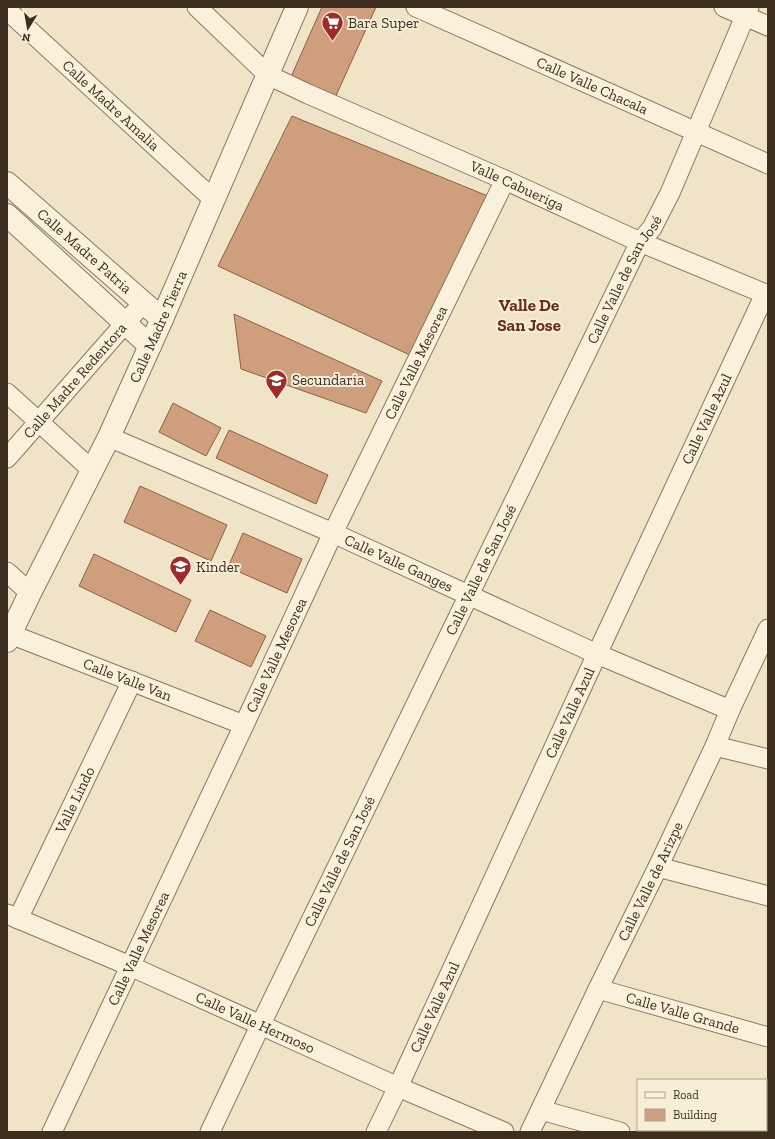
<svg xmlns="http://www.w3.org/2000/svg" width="775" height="1139" font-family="'Zilla Slab',serif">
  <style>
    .building { fill: #cf9f7d; stroke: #8d5f41 }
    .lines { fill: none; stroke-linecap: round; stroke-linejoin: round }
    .minor-casing { stroke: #8d765c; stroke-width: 21 }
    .tertiary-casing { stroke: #8d765c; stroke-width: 24 }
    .minor { stroke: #faf1dc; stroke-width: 19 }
    .tertiary { stroke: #faf1dc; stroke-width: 22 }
    .labels { text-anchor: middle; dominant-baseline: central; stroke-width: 4; stroke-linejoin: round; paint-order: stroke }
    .poi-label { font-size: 15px; fill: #3d2e20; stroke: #f7eed8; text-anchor: start }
    .street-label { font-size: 15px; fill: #3d2e20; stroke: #f7eed8 }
    .quarter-label { font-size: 17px; font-weight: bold; fill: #6b2e1e; stroke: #f7eed8 }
  </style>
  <rect width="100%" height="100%" fill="#f0e4c8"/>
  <path class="building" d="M322,7H376L335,98L290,79Z
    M292,116L495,199L412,356L218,266Z
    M234,314L382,381L366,413L241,369Z
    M173,403L221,428L206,456L159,432Z
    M229,430L328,475L316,504L216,458Z
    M140,486L227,525L211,561L124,522Z
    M243,533L302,559L287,593L228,567Z
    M94,554L191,600L176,632L79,586Z
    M210,610L266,636L251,667L195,641Z"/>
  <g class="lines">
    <defs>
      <g id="minor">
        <path id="s1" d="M197,7L268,75L308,94L505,180L640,242L768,295"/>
        <path id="s2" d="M416,7L768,164"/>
        <path d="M724,7L768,26"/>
        <path id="s3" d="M7,10L214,200"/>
        <path d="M7,393L93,471"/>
        <path id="s4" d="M109,437L333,533L597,654L730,710"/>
        <path id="s5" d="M7,458L143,303"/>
        <path d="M7,572L30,593"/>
        <path id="s6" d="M10,634L244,725"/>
        <path d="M715,746L768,759"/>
        <path d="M658,867L768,896"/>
        <path id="s7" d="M7,914L130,966L398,1087L504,1132"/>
        <path id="s8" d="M18,919L132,681"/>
        <path id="s9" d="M598,989L768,1037"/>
        <path d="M541,1110L620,1132"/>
        <path id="s10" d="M52,1132L244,725L333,533L505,180"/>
        <path id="s11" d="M210,1132L260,1026L640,242L652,228L670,193L749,7"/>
        <path id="s12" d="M376,1132L398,1087L597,654L765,294"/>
        <path id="s13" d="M530,1132L598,989L658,867L715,746L730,710L768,629"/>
      </g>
      <g id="tertiary">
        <path id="s14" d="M7,183L162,319"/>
        <path d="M7,215L150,346"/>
        <path id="s15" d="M7,641L30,593L109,437L162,319L297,7"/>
      </g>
    </defs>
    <use href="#minor" class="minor-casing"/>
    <use href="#tertiary" class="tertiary-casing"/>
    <use href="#minor" class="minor"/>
    <use href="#tertiary" class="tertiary"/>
  </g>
  <defs>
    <symbol id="supermarket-pin" viewBox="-11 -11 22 30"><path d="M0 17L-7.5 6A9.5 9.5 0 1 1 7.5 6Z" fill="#9e2a2b" stroke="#f7eed8"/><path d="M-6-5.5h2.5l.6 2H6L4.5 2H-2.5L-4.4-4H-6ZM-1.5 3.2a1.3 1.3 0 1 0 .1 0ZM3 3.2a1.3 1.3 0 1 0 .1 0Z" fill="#fff"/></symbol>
    <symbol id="school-pin" viewBox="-11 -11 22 30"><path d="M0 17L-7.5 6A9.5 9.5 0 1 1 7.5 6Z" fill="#9e2a2b" stroke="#f7eed8"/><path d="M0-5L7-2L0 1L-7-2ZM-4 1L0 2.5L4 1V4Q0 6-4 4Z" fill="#fff"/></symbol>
  </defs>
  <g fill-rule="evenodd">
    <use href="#supermarket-pin" x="320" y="10" width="25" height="34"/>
    <use href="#school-pin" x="264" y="368" width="25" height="34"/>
    <use href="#school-pin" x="168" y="554" width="25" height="34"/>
  </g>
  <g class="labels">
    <g class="poi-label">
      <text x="348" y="23">Bara Super</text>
      <text x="292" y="380">Secundaria</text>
      <text x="196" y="567">Kinder</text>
    </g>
    <g class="street-label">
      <text stroke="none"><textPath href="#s2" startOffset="193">Calle Valle Chacala</textPath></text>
      <text stroke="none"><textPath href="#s3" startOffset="141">Calle Madre Amalia</textPath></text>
      <text stroke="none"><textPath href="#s1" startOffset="371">Valle Cabueriga</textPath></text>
      <text stroke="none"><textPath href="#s14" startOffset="103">Calle Madre Patria</textPath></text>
      <text stroke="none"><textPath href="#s11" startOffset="948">Calle Valle de San José</textPath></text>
      <text stroke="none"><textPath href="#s15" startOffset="349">Calle Madre Tierra</textPath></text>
      <text stroke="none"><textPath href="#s10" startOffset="851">Calle Valle Mesorea</textPath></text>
      <text stroke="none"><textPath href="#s5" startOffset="103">Calle Madre Redentora</textPath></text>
      <text stroke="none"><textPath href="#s12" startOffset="786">Calle Valle Azul</textPath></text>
      <text stroke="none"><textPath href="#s4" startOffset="316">Calle Valle Ganges</textPath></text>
      <text stroke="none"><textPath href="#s11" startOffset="624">Calle Valle de San José</textPath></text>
      <text stroke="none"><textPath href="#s10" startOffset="527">Calle Valle Mesorea</textPath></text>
      <text stroke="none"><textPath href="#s6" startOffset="126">Calle Valle Van</textPath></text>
      <text stroke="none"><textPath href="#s12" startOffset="462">Calle Valle Azul</textPath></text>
      <text stroke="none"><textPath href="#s8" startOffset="132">Valle Lindo</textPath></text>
      <text stroke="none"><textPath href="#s11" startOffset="300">Calle Valle de San José</textPath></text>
      <text stroke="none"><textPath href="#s13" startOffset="278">Calle Valle de Arizpe</textPath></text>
      <text stroke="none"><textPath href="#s10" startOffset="203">Calle Valle Mesorea</textPath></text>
      <text stroke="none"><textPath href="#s12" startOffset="138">Calle Valle Azul</textPath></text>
      <text stroke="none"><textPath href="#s9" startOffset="88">Calle Valle Grande</textPath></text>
      <text stroke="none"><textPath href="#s7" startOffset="271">Calle Valle Hermoso</textPath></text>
    </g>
    <g class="quarter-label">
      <text x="529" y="305">Valle De<tspan x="529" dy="20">San Jose</tspan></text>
    </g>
  </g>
  <rect width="775" height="1139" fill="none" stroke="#3d2e20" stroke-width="16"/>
  <rect x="637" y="1079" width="130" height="52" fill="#f7eed8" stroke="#ada18e"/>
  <rect x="645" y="1092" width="20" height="6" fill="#faf1dc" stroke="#ada18e"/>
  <text x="673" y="1099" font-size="12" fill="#3d2e20">Road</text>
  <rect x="645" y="1109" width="20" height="12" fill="#cf9f7d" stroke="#ada18e"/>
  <text x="673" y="1119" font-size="12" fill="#3d2e20">Building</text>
  <g transform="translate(28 28) rotate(191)" stroke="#f7eed8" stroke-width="3" paint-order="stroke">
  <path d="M0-3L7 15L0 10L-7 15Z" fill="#3d2e20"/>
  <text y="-6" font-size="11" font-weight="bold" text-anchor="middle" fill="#3d2e20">N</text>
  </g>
</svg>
